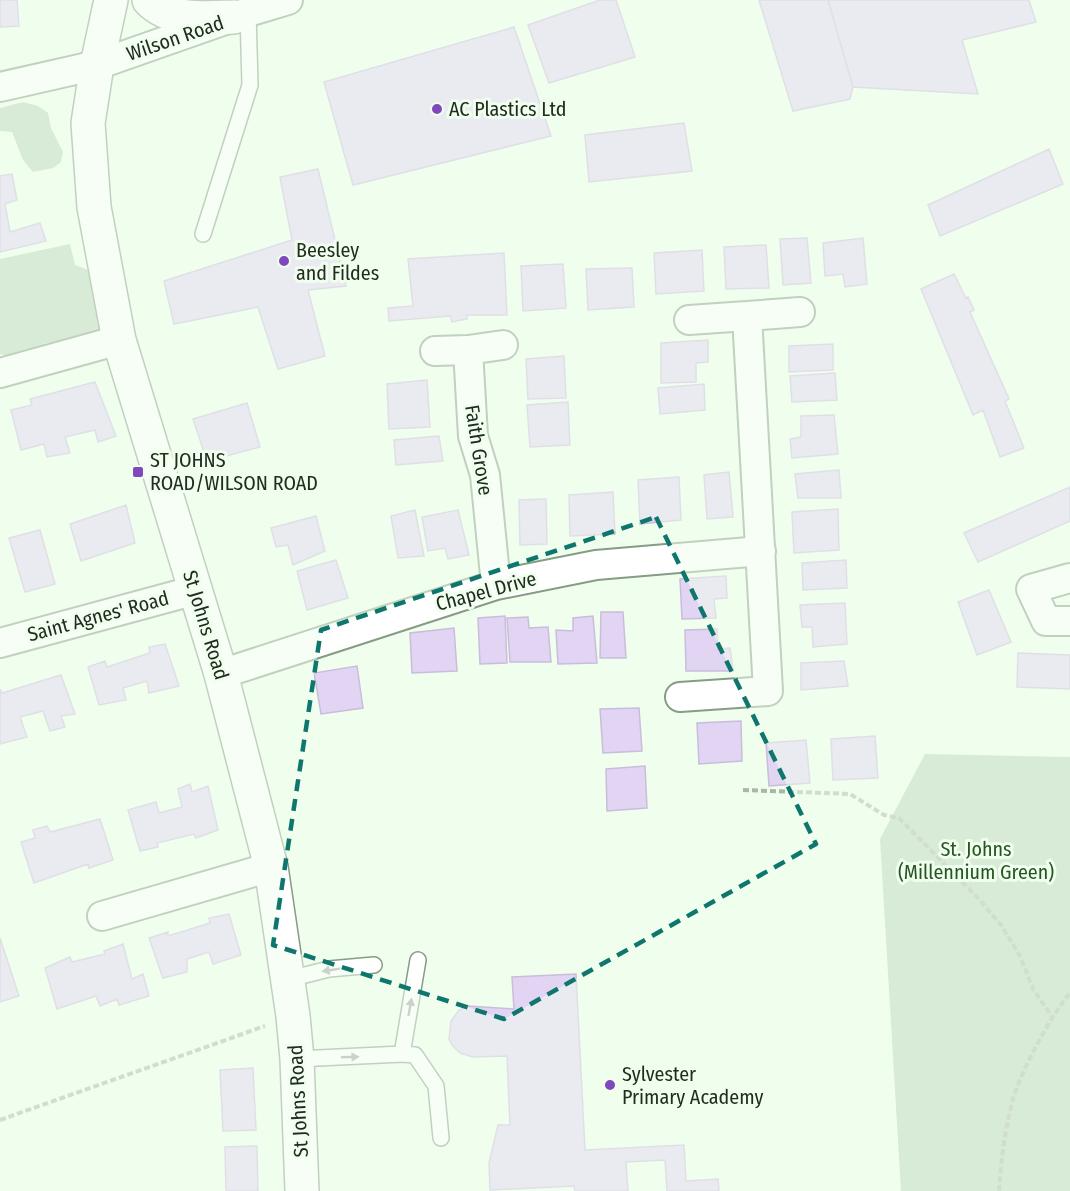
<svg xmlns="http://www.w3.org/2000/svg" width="1070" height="1191" font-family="'Fira Sans Condensed',sans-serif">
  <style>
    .green { fill: #bbd5b8 }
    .building { fill: #e1d5f3; stroke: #c9bddb; stroke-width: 1.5 }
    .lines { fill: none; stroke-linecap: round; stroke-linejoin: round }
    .lane-casing { stroke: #869c84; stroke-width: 18 }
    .street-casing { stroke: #869c84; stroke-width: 32 }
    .secondary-casing { stroke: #869c84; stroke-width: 36 }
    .path { stroke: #aab6a8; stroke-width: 4; stroke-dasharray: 6 3; stroke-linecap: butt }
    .lane { stroke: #fff; stroke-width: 15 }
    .street { stroke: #fff; stroke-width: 28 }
    .secondary { stroke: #fff; stroke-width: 33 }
    .oneway { fill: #9ca09b }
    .marked { fill: none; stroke: #0f766e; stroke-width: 4.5; stroke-dasharray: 12 8; stroke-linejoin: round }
    .poi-dot { fill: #8148be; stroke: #f0feee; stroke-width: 2 }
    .labels { text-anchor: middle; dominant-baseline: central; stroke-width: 6; stroke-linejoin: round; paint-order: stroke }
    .street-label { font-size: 20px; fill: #222b21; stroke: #f0feee }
    .poi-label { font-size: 20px; fill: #222b21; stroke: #f0feee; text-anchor: start }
    .park-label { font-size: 20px; fill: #255521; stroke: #f0feee }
  </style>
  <rect width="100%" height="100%" fill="#f0feee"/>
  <path class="green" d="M23,102L38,106L48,113L51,128L63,152L61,162L53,168L33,172L23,160L12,132L0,131V108Z
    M70,244L75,265L91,271C95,290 107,316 97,335L54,344L46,343L37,349H26L14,358L0,354V259Z
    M925,754L1070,757V1191H901L880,839Z"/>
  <path class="building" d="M0,0H17L19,26L0,27Z
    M600,0H616L635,57L549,83L528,25Z
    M759,0H828L853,87L850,99L793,111Z
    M828,0H1029L1036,22L962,40L978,94L853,87Z
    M514,27L551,136L353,185L324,82Z
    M684,123L692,171L589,182L585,135Z
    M1049,149L1063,184L940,236L928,205Z
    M318,169L346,286L308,290L325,356L278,369L258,307L174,324L164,281L292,240L280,177Z
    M12,174L17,200L5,204L10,232L40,223L46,241L0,252V176Z
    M807,238L811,283L783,285L780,239Z
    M863,238L867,284L845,287L843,274L825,276L823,243Z
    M766,245L769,288L726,289L724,247Z
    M702,250L704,291L656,294L654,253Z
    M504,253L507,315H467V319L452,322L450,316L389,321L388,308L413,306L408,259Z
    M563,264L566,308L523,311L521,266Z
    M632,268L634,307L588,310L586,269Z
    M954,274L966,298L968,297L974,310L970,312L1009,399L1005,401L1024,448L1000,457L983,410L973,415L921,289Z
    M708,340V362L696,363V382L661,383V343Z
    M833,344V370L789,372V346Z
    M564,356L566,398L528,399L526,359Z
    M835,373L837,400L792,402L790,376Z
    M427,380L430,427L389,429L387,384Z
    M95,382L116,436L98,442L95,430L65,437L70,453L47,457L44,444L21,450L11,410L32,405L30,399Z
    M704,384L705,410L660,414L658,388Z
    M568,402L570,445L530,447L527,405Z
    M247,403L260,447L207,461L193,419Z
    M834,415L838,454L792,458L790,439L801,437V416Z
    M439,436L443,461L396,465L394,440Z
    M839,470L841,498H798L795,474Z
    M729,472L733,517L707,519L704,475Z
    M679,477L681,520L640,524L638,480Z
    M1070,487V521L978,562L964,533Z
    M613,492L615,534L570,536L569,495Z
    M546,499L547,544L520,545L519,500Z
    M126,505L135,543L81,561L70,524Z
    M838,509L839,550L794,553L792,512Z
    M415,510L424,556L398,558L391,516Z
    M458,510L469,555L448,559L445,548L428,551L422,517Z
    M316,516L325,551L293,565L288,545L276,547L271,528Z
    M40,530L55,584L25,592L9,538Z
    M336,560L348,598L307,610L297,571Z
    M846,560L847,588L803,590L802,563Z
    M726,576L727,598L714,599L716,618L682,619L680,579Z
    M989,590L1011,642L977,655L958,602Z
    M845,603L847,644L813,647L812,627H802L800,605Z
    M601,612H623L626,658H600Z
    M505,616L507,663L480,664L478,618Z
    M593,616L597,663L558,664L556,630L573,631V618Z
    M528,617L529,628L548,627L551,662H510L507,618Z
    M454,628L457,671L412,673L410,633Z
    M717,629L718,649L730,648L733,671H686L685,630Z
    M165,644L179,686L149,693L147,681L123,688L126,700L99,705L88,667L105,661L107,667L150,653L149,647Z
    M1018,653L1070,655V689L1017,687Z
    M844,661L848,686L801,690V663Z
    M357,666L363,708L321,714L314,673Z
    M61,675L75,714L61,716L65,727L50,731L43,711L20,717L27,737L0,744V689L2,693Z
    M639,708L642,751L603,753L600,709Z
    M741,721L742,761L699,764L697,723Z
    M875,736L878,778L833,780L831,739Z
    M806,740L810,783L769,786L766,743Z
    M645,766L647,808L607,811L606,769Z
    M190,784L192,792L208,786L218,830L196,838L194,834L157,843L158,847L140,851L128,810L156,802L159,813L182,807L178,789Z
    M100,819L113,860L89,868L88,864L34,883L21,842L35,838L33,830L47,826L50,832Z
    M229,914L241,955L213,964L209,952L187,959V972L163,978L149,938L168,932V936L210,923L209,918Z
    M0,938L19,996L0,1002Z
    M123,944L132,979L143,974L149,996L119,1005L117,999L100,1006L96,996L57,1009L45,968L70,957L72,962L105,954L104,951Z
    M576,974L585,1150L684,1145L686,1181L718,1179L719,1191H667L665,1160L626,1162L628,1191H575L574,1186L490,1190L489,1163L498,1125H510L507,1056L473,1057L460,1053L452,1045L449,1039L451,1021L459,1010L468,1006L514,1009L512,977Z
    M253,1068L256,1130L223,1131L220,1070Z
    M257,1146L258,1191H226L225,1147Z"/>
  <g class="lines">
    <defs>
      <path id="lane" d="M203,234L250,85L248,12
        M289,979L329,969L374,965
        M402,1054L418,960
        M297,1059L402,1054L415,1055L436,1086L441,1138"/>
      <path id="street" d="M0,87L97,65L248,12L288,0
        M747,316L800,312
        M435,351L468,350
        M0,373L119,340
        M1070,578L1031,589L1046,621H1070
        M496,585L485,475L473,436L468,350L503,345
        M0,643L196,590
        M221,674L496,585L596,565L761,551
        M680,697L768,691L747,316L689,320
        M102,916L271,867"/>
      <path id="secondary" d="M111,0L97,65L88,123L94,207L119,340L221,674L271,867L293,1016L297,1059L302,1191
        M149,0C170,22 206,18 234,17"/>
    </defs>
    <use href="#lane" class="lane-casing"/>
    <use href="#street" class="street-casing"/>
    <use href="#secondary" class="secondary-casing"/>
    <path class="path" d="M743,790L850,794L884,815L899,818L978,898L1001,925L1020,956L1033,989L1053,1018
      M0,1120L265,1026
      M999,1191C1001,1161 1005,1128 1013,1099C1021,1071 1051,1015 1070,993"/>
    <use href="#lane" class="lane"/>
    <use href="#street" class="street"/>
    <use href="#secondary" class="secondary"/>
  </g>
  <defs><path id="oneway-solid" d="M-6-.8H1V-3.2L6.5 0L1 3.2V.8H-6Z" transform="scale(1.5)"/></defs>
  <g class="oneway">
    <use href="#oneway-solid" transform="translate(331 970) rotate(171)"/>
    <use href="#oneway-solid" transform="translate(410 1007) rotate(-80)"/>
    <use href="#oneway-solid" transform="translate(350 1057) rotate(-2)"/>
  </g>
  <path d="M0 0H1070V1191H0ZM656,517L816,844L504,1019L273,945L321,630Z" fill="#f0feee" fill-opacity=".55" fill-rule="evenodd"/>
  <path class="marked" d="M656,517L816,844L504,1019L273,945L321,630Z"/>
  <g class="poi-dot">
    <circle cx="437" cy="109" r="6"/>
    <circle cx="284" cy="261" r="6"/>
    <rect x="132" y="466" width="12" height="12" rx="3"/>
    <circle cx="610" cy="1085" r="6"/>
  </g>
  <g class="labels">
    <g class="street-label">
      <text transform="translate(175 38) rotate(-19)">Wilson Road</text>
      <text transform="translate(479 450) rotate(81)">Faith Grove</text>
      <text transform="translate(486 591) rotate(-15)">Chapel Drive</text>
      <text transform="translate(98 616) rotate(-15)">Saint Agnes' Road</text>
      <text transform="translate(206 625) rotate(73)">St Johns Road</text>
      <text transform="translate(298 1101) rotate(-93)">St Johns Road</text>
    </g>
    <g class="poi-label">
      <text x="449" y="109">AC Plastics Ltd</text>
      <text x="296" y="250">Beesley<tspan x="296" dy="23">and Fildes</tspan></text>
      <text x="150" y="460">ST JOHNS<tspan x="150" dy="23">ROAD/WILSON ROAD</tspan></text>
      <text x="622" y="1074">Sylvester<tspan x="622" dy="23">Primary Academy</tspan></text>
    </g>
    <g class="park-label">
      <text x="976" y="849">St. Johns<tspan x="976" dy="23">(Millennium Green)</tspan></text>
    </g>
  </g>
</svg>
